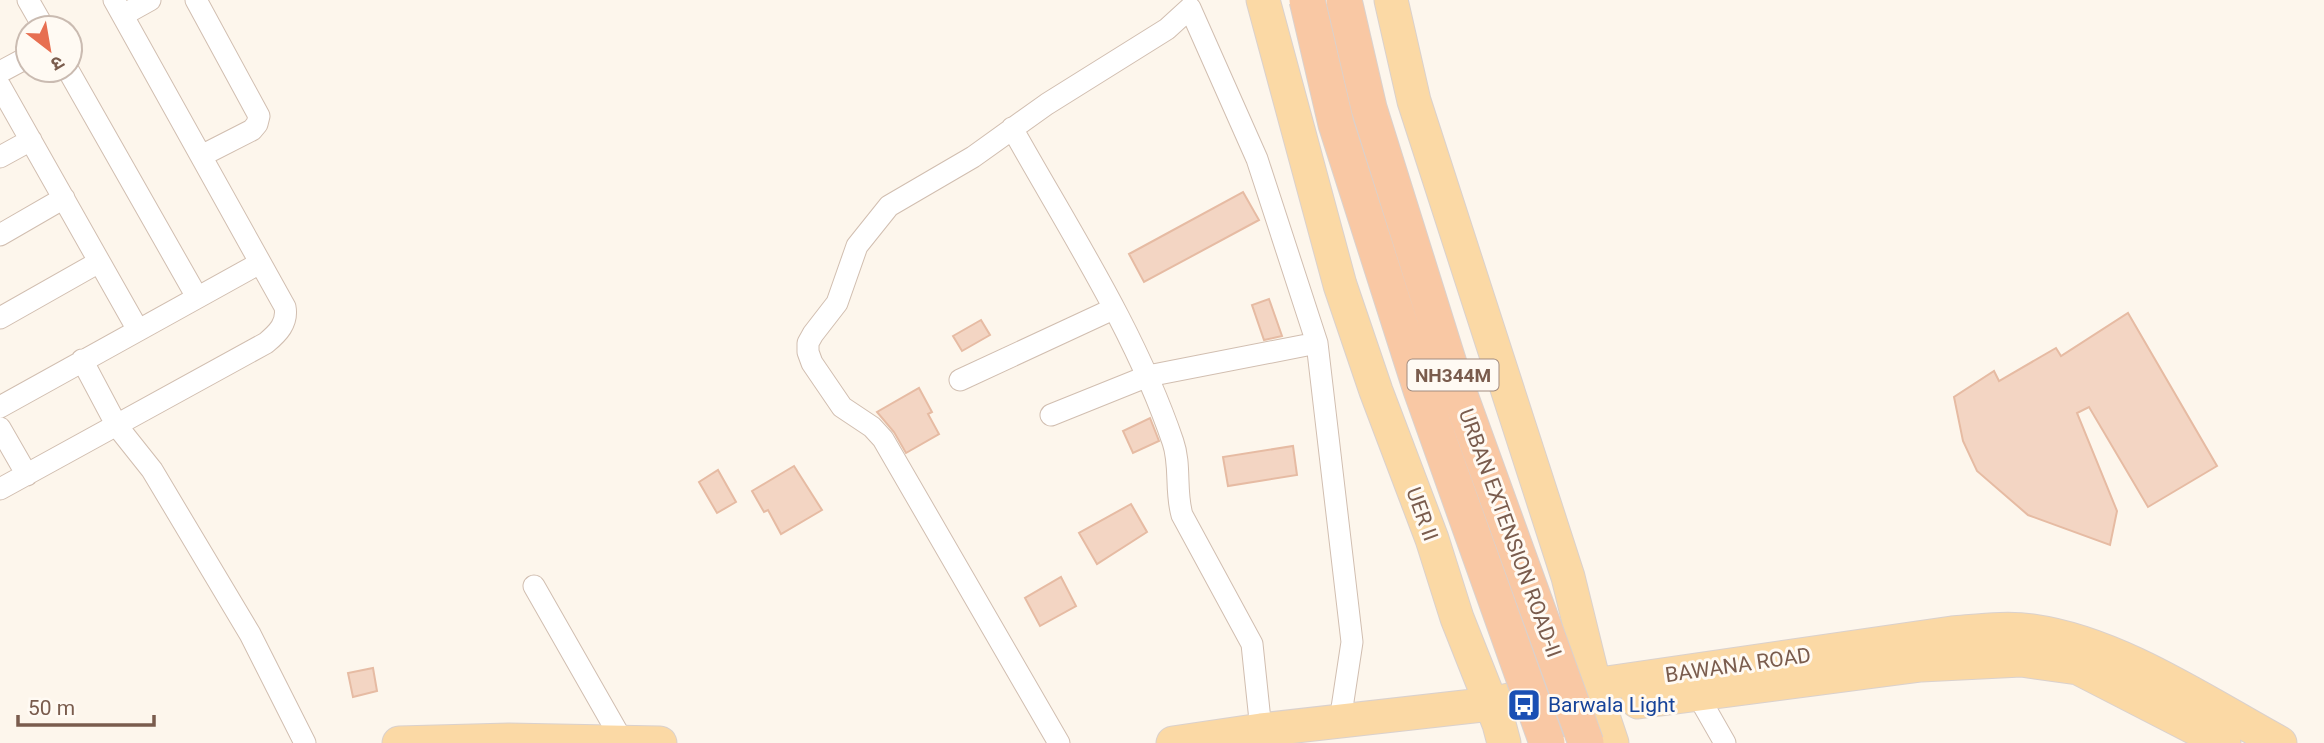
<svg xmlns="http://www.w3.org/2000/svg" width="2324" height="743" font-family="Roboto,'Noto Sans Devanagari',sans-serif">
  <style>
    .building { fill: #f3d5c3; stroke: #e6bba3; stroke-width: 2 }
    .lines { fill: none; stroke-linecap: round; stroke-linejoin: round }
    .minor-casing { stroke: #d1beb0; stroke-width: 23 }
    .primary-casing { stroke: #dad1cd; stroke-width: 35 }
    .minor { stroke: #fff; stroke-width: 21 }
    .primary { stroke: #fbd9a5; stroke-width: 33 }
    .trunk-bridge-casing { stroke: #dad1cd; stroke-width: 37; stroke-linecap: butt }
    .trunk-bridge { stroke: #f9c8a4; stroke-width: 35 }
    .labels { text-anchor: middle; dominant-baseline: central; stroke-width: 6; stroke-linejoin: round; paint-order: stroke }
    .shield { fill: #fffaf3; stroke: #a28b7f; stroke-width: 2 }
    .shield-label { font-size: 19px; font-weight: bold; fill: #7a5c4d }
    .street-label { font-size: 21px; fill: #7a5c4d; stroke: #fffaf3 }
    .transit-label { font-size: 21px; fill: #164399; stroke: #fffaf3; text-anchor: start }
  </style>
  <rect width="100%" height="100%" fill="#fdf6ec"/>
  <path class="building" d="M1243,192L1259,220L1144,282L1129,254Z
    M1269,299L1282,336L1264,340L1252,305Z
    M2128,313L2217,466L2148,507L2089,407L2077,413L2117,511L2110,545L2028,515L1977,471L1963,441L1954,397L1994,371L1999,381L2056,348L2061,356Z
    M981,320L990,335L962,351L953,336Z
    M919,388L932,412L928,414L939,434L906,453L894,432L877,412Z
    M1150,418L1159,441L1133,453L1123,431Z
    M1293,446L1297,475L1228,486L1223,457Z
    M794,466L822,510L781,534L768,510L764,512L752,491Z
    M718,470L736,502L717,513L699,482Z
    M1131,504L1147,532L1097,564L1079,533Z
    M1061,577L1076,606L1040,626L1025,598Z
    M373,668L377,691L353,697L348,673Z"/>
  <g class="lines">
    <defs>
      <path id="minor" d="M28,0L44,28
        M196,0L259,116L257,124L252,130L201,156
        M123,15L150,0
        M68,70L197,297
        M0,72L28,57
        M0,86L138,330
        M1012,128C1069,230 1135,330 1173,442C1181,465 1175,491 1182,515L1252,644L1261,730
        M0,157L31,140
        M0,235L64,198
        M0,318L99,262
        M82,360L117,426L152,470L250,634L305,743
        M960,380L1113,309
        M0,407L260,263
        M1051,415L1148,376L1317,343
        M0,428L27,475
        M0,489L266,343C278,333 288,323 285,307L114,0
        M534,586L623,742
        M1697,694L1725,743
        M1059,743L883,439L872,427L842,407L812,363L808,352V343L813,334L837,303L857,246L889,206L973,157L1047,104L1167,29L1190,8L1257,159L1317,343L1352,642L1340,721"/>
      <path id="primary" d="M1263,0L1340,285L1376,391L1432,539L1457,618L1499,724L1504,743
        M1391,0L1414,101L1568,577L1600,707L1612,743
        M1638,702L1921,665L2021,660L2078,668L2224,743
        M399,743L509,740L660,743
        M1173,743L1261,730L1491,704L1545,692L1952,633C1978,631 2007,627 2033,631C2118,643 2205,702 2280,743"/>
    </defs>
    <use href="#minor" class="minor-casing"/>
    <use href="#primary" class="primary-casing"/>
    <use href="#minor" class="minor"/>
    <use href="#primary" class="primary"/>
    <defs>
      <path id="trunk-bridge" d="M1307,0L1336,124L1421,390L1547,743
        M1344,0L1369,108L1452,373L1586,743"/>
    </defs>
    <use href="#trunk-bridge" class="trunk-bridge-casing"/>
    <use href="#trunk-bridge" class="trunk-bridge"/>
  </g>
  <defs>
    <symbol id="bus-square" viewBox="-11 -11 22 22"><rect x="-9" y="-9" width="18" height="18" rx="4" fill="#1a4fb4" stroke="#fffaf3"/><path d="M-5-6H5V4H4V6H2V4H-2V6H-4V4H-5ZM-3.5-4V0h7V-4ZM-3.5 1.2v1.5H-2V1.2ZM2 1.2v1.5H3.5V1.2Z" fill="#fff"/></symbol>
  </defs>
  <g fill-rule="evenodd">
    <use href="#bus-square" x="1505" y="686" width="38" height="38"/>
  </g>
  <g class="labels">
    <rect class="shield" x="1407.5" y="359.5" width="91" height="31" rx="5"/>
    <g class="shield-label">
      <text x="1453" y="375">NH344M</text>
    </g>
    <g class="street-label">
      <text transform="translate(1422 514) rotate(70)">UER II</text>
      <text transform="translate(1510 533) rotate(70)">URBAN EXTENSION ROAD-II</text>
      <text transform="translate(1738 665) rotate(-8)">BAWANA ROAD</text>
    </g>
    <g class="transit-label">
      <text x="1548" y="705">Barwala Light</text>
    </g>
  </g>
  <g transform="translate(49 49) rotate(149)"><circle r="33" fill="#fffaf3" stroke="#cabbb1" stroke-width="2"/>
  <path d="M0-5L12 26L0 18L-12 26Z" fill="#e76f51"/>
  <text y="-10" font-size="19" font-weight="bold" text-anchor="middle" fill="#7a5c4d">उ</text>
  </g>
  <path d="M18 715v10h136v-10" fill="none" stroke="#7a5c4d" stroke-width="3.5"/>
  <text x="28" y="715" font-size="21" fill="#7a5c4d" stroke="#fffaf3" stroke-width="5" paint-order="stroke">50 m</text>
</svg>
